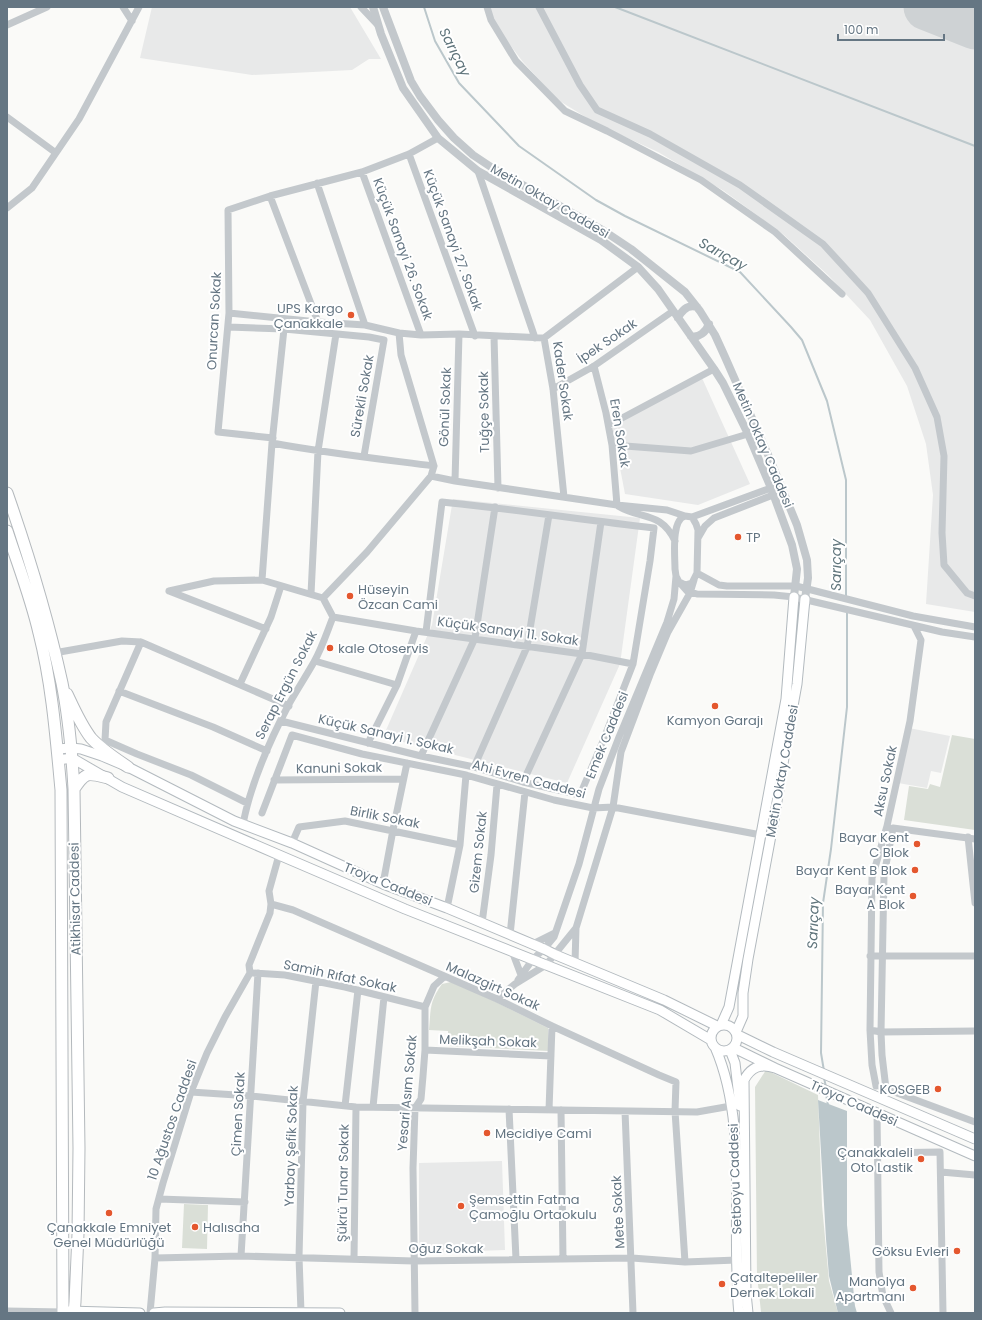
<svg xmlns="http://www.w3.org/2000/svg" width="982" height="1320" font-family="Poppins,sans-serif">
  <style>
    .built { fill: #e8e9e9 }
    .green { fill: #dadfd7 }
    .water { fill: #bbc7cb }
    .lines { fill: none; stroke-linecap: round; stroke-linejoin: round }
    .stream { stroke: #bbc7cb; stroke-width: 2 }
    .taxiway { stroke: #ced2d4; stroke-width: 19 }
    .runway { stroke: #ced2d4; stroke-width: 47 }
    .secondary-casing { stroke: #b3babf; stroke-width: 11 }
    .trunk-casing { stroke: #b4b9bd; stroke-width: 13 }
    .minor { stroke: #c3c8cc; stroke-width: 7 }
    .tertiary { stroke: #c3c8cc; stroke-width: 8 }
    .secondary { stroke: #fff; stroke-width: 9 }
    .trunk { stroke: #fff; stroke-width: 11 }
    .poi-dot { fill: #e4572e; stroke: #fff; stroke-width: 1.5 }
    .labels { text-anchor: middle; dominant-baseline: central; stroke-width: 4; stroke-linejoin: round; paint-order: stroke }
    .street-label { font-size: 13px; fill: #657683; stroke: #fff }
    .poi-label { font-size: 13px; fill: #657683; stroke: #fff; text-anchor: end }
    .water-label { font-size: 14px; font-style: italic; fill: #60757c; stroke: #fff }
  </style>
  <rect width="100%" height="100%" fill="#fafaf8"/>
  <path class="built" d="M152,7H350L381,59H369L352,70L252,75L140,58Z
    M485,7H975V612L926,604L933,495L926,444L907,386L870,320L828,275L784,235L724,191L658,152L597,124L558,100L523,62L488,16Z
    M702,378L750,484L698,505L625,494L612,426Z
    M453,499L640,518L620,664L567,783L383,737L432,625Z
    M909,728L950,736L941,773L931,771L927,788L898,783Z
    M502,1161L505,1250L419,1253V1163Z"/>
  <path class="green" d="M952,735L975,739V830L904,820L909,786L928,789L930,784L940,787Z
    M451,982L494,1001L548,1028L549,1051L448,1046V1031L429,1030C431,1009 429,1002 442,984Z
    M766,1070L818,1095L822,1205L829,1281L838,1313H762L761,1312L757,1275L755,1087Z
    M184,1204L208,1205L207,1249L182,1248Z"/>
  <path class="water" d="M818,1100L847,1111V1225L855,1306L857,1313H838L829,1276L826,1239Z"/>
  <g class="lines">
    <path class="stream" d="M424,7L435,41L459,83L519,146L596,200L625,216L740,272L791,327L802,340L827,401L846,480V597
      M615,7L975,146
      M824,1071L821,1053L823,903L831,849L847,707V611
      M824,1078L826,1087
      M826,1094L828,1105"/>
    <path class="taxiway" d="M949,15L950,7"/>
    <path class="runway" d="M927,7L975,26"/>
    <defs>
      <path id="secondary" d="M57,749L71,748L81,749L102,756L128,767L234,821L292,843L383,884L447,908L544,949L556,955L664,1000L717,1026
        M58,760L72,758L122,787L279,855L405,909L660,1010L711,1040
        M711 1038a13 13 0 1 1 26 0a13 13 0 1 1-26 0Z
        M721,1025L729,1007L786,699L794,597
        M736,1032L743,1016V993L748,959L775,814L787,739L797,684L805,599
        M738,1035L773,1052L975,1139
        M715,1047C745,1116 734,1200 737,1273C738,1286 737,1300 739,1313
        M734,1048L775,1068L975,1156
        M730,1050L735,1063L740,1106
        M68,1311L140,1313
        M154,1313L165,1312L340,1313
        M748,1313L746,1293L744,1080C751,1067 761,1063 775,1068"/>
      <path id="trunk" d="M7,493C29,556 48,619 62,683C69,718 72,754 74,789L79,1148L78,1234L75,1302L74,1313
        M7,531C18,565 31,598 39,633C52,684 56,737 61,790L63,1313
        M67,694C74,709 81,725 91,738C101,749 115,758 128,767
        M74,789C86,771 88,773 108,778"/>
    </defs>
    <use href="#secondary" class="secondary-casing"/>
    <use href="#trunk" class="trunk-casing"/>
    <path class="minor" d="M123,7L132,21
      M361,7L377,24
      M487,7L491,20L516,61L565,111L607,131L701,180L775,232L842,294
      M539,7L580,85L597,110L650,134L740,185L823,244L868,293L915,368L937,417L944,456L942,533L944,565L967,593L975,596
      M7,25L47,7
      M7,117L56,153
      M409,154L475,336
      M478,171L535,338
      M362,172L421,335
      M317,183L365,325
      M270,196L318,322
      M7,208L32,188L79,119L139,7
      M229,313L318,322L365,325L399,333
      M228,327L284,329L369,337L384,340L364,456
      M494,336L498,488
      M594,366L606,413L612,445L617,505
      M553,389L594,366L673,311
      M609,425L714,369
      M273,438L218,432L229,313L228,210L270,196L362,172L409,154L438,138
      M612,445L691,451L748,434
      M434,466L401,355L399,333L421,335L459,334L544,338
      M431,476L455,481L617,505L667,510L685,516
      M455,481L459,334
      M564,497L553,389L544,338L638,267
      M618,506C641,520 661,511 675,541
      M685,516L692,517L696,524L698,530L697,573L692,583L685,585L679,582L676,576L675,569C675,556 671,520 685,516Z
      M692,517L771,488
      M698,538L705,526L714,518L773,495
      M697,573L719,585L727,586H796L913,616L975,627
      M262,580L272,443L284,329
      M679,582L687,591L697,594L774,595L794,597L942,632L975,637
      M169,591L214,581L262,580L323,598
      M169,591L266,629
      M311,594L318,451L336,334
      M333,617L416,631L582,654L633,664
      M141,642L106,722L105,740L137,754L191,775L247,803
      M54,653L122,641L141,642L289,706
      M315,661L397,685
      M240,684L271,617L281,586
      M119,691L213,727L267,751
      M281,721L421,756L474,767L523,782L580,795L603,741L633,664L650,561L654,528C583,520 513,509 442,502L426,632
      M368,743L397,685L416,631
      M421,756L475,638L495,507
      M474,767L527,647L549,515
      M274,780L403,779
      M523,782L582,654L601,522
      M262,813L292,735L362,754L466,775L554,800L593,808L613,807L761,835
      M243,824C251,782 269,742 289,704C297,690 306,676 314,662C322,648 327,632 333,617L323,598L367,552L431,476L434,466C380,459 326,453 272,443
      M968,837L975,903
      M292,843L299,827L345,821L460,845
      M383,884L393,830L407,763
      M271,904L293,910L497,999L552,1026L659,1075L676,1082L675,1111L685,1262
      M447,908L460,845L466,775
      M482,923L491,855L497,785
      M510,935L525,792
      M533,944L555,933
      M512,951L521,975
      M870,956H975
      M575,963L576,928
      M253,973L285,975L345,987L425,1007
      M518,980L533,959L544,949L554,937L579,864L599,789L619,737L667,622L674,599L676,576
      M497,999L515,984L546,965L576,928L613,807L621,752L650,675L668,632L690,593L694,580
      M870,1030L881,1032L975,1031
      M425,1050L551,1056
      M876,1086L872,1065L870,1030L872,878L887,826L910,721L921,640L914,626
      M881,1087L975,1122
      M886,1089L882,1055L881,1032L884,875L893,828L975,839
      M191,1092L251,1096L356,1107L697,1112L731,1106
      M345,1106L358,990
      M373,1107L384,997
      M509,1109L516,1259
      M549,1110L552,1026
      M561,1110L563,1259
      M625,1111L633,1313
      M877,1113L879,1272L883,1296L891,1313
      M878,1153L940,1152L943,1313
      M941,1172L975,1175
      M159,1199L245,1202
      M241,1256L258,973
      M155,1258L241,1256L414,1261L632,1258L685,1262L737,1260
      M354,1259L356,1107
      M7,1311L63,1312
      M301,1312L299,1257L303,1102L316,981
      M150,1313L155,1258L156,1209L163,1183L191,1092L207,1053L225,1017L250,973L249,965L270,913L271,904L269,891L279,855
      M415,1313L413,1168L415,1108L421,1099L423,1076L425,1050V1007L434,986L444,977"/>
    <path class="tertiary" d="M373,7L381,34L403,88L438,138L478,171L601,240L638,267L658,289L714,369L723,383L748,434L771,488L792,545L797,569L794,597
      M383,7L411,81L420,96L438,120L454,138L473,155L491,167L604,231L631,249L685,292L700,311L715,335L725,357L769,457L797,525L807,560L808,578L805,599
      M678,318C682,310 688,304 697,307
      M691,336C699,338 706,332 709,324"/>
    <use href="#secondary" class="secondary"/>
    <use href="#trunk" class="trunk"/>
  </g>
  <g class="poi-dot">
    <circle cx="351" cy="315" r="4"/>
    <circle cx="738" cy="537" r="4"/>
    <circle cx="350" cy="596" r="4"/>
    <circle cx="330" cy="648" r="4"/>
    <circle cx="715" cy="706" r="4"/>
    <circle cx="917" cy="844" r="4"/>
    <circle cx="915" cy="870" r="4"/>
    <circle cx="913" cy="896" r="4"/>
    <circle cx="938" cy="1089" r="4"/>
    <circle cx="487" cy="1133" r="4"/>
    <circle cx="921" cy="1159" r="4"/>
    <circle cx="461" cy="1206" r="4"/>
    <circle cx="109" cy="1213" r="4"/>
    <circle cx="195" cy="1227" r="4"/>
    <circle cx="957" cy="1251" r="4"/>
    <circle cx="722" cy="1284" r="4"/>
    <circle cx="913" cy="1288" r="4"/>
  </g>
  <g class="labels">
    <g class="street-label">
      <text transform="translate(550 201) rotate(30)">Metin Oktay Caddesi</text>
      <text transform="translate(453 240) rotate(70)">Küçük Sanayi 27. Sokak</text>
      <text transform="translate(403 249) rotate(70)">Küçük Sanayi 26. Sokak</text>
      <text transform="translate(214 321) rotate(-87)">Onurcan Sokak</text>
      <text transform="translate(607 341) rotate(-34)">İpek Sokak</text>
      <text transform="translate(563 381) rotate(82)">Kader Sokak</text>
      <text transform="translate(362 396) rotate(-80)">Sürekli Sokak</text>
      <text transform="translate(445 407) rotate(-88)">Gönül Sokak</text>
      <text transform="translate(484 412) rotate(-91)">Tuğçe Sokak</text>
      <text transform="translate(620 433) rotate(81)">Eren Sokak</text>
      <text transform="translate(763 445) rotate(67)">Metin Oktay Caddesi</text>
      <text transform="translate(508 631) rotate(8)">Küçük Sanayi 11. Sokak</text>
      <text transform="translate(286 685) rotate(-63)">Serap Ergün Sokak</text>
      <text transform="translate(386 734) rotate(13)">Küçük Sanayi 1. Sokak</text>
      <text transform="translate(607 735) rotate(-68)">Emek Caddesi</text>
      <text transform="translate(339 768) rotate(-1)">Kanuni Sokak</text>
      <text transform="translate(782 771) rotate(-80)">Metin Oktay Caddesi</text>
      <text transform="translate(529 779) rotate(15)">Ahi Evren Caddesi</text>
      <text transform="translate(885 781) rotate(-78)">Aksu Sokak</text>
      <text transform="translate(385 817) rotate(11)">Birlik Sokak</text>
      <text transform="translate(478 852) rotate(-84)">Gizem Sokak</text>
      <text transform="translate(388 884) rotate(22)">Troya Caddesi</text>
      <text transform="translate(75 899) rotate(-91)">Atikhisar Caddesi</text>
      <text transform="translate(340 976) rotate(12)">Samih Rıfat Sokak</text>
      <text transform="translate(493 986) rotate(24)">Malazgirt Sokak</text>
      <text transform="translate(488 1041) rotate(2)">Melikşah Sokak</text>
      <text transform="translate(407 1093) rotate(-85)">Yesari Asım Sokak</text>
      <text transform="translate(854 1103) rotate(24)">Troya Caddesi</text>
      <text transform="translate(238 1114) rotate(-87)">Çimen Sokak</text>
      <text transform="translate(172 1120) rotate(-71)">10 Ağustos Caddesi</text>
      <text transform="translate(291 1146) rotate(-88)">Yarbay Şefik Sokak</text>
      <text transform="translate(735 1179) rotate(-92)">Setboyu Caddesi</text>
      <text transform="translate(343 1183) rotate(-89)">Şükrü Tunar Sokak</text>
      <text transform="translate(618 1212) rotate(-93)">Mete Sokak</text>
      <text x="446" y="1248">Oğuz Sokak</text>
    </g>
    <g class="poi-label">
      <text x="343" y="308">UPS Kargo<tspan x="343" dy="15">Çanakkale</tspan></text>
      <text x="746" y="537" text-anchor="start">TP</text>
      <text x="358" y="589" text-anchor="start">Hüseyin<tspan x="358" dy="15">Özcan Cami</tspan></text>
      <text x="338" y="648" text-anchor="start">kale Otoservis</text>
      <text x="715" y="720" text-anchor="middle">Kamyon Garajı</text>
      <text x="909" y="837">Bayar Kent<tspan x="909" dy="15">C Blok</tspan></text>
      <text x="907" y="870">Bayar Kent B Blok</text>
      <text x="905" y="889">Bayar Kent<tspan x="905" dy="15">A Blok</tspan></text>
      <text x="930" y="1089">KOSGEB</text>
      <text x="495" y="1133" text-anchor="start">Mecidiye Cami</text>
      <text x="913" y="1152">Çanakkaleli<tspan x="913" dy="15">Oto Lastik</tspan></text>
      <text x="469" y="1199" text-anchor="start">Şemsettin Fatma<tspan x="469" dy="15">Çamoğlu Ortaokulu</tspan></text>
      <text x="109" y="1227" text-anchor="middle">Çanakkale Emniyet<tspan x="109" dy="15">Genel Müdürlüğü</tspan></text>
      <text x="203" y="1227" text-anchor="start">Halısaha</text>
      <text x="949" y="1251">Göksu Evleri</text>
      <text x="730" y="1277" text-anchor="start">Çataltepeliler<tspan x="730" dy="15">Dernek Lokali</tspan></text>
      <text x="905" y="1281">Manolya<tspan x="905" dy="15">Apartmanı</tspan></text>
    </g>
    <g class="water-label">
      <text transform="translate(455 52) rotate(63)">Sarıçay</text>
      <text transform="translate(723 254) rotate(29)">Sarıçay</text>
      <text transform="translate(836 565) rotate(-90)">Sarıçay</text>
      <text transform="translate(813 923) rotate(-88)">Sarıçay</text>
    </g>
  </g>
  <rect width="982" height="1320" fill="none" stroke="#657683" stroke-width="16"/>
  <path d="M838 34v6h106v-6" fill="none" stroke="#657683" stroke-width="2"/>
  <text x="844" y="34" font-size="12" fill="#657683" stroke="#ffffff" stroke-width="3" paint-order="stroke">100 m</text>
</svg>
